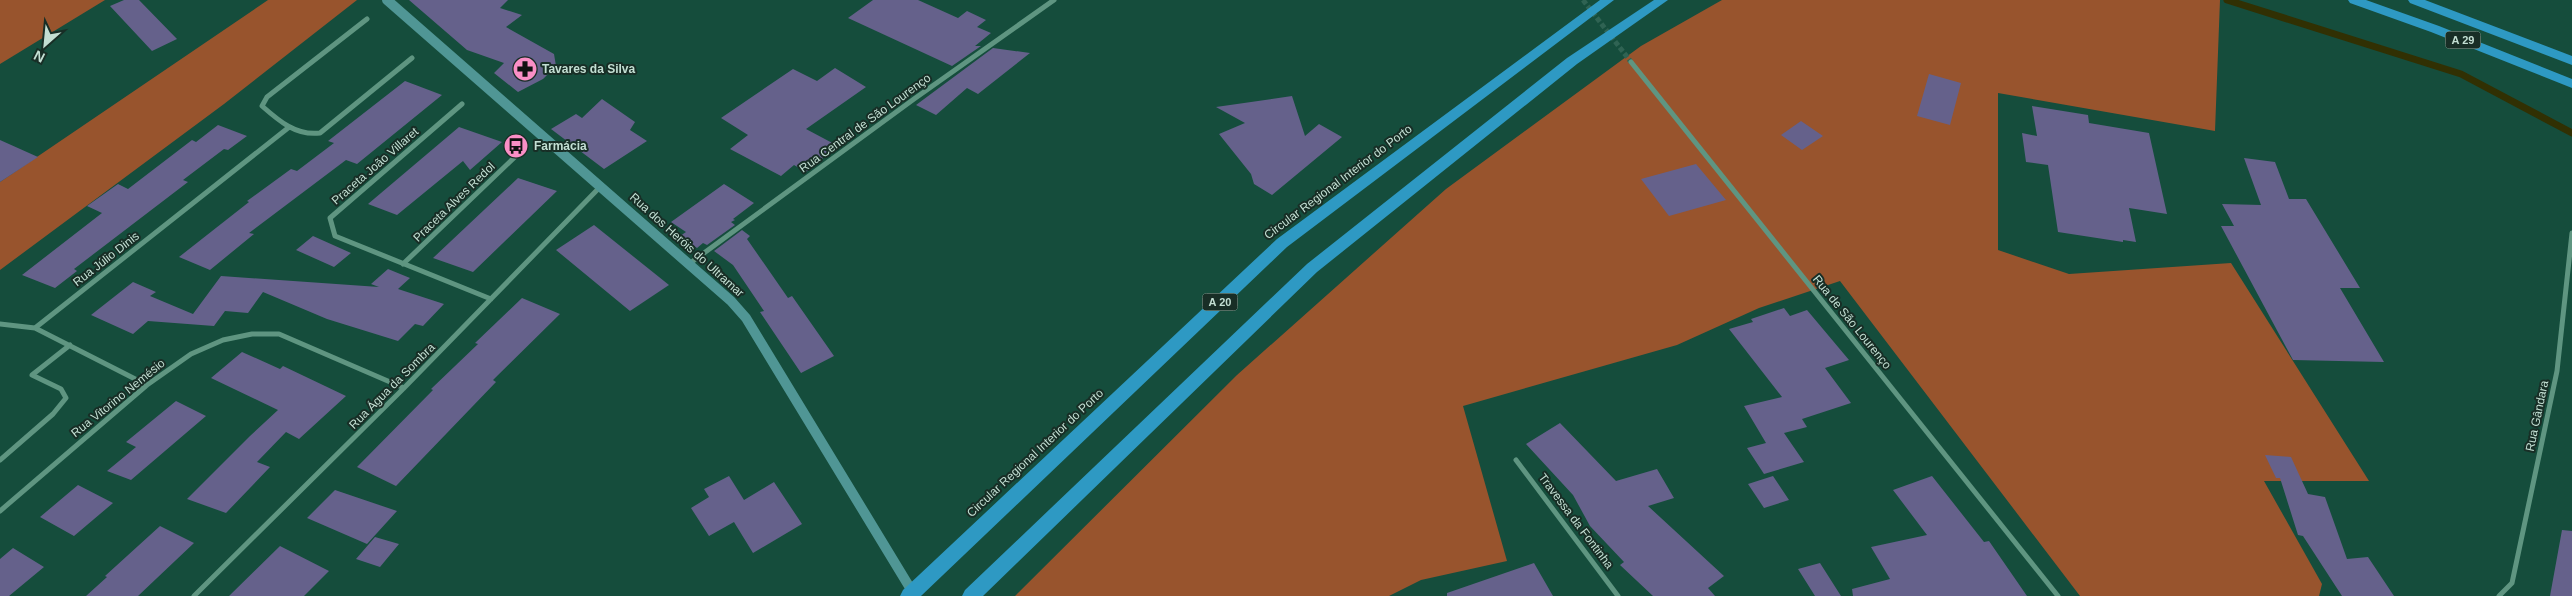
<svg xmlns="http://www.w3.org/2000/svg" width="2572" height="596" font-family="Arial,sans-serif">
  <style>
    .green { fill: #98542d }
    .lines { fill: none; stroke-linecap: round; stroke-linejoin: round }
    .stream { stroke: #313003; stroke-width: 7 }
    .building { fill: #65618b }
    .street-tunnel { stroke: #2f6353; stroke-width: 5; stroke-dasharray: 5 2.5; stroke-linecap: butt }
    .street { stroke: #5f9581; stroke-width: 5 }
    .secondary { stroke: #509695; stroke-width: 10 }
    .highway { fill: #2e99c3; fill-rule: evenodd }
    .labels { text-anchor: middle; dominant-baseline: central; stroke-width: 4; stroke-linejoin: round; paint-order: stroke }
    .shield { fill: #182e26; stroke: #90aa9f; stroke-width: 1 }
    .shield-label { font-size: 11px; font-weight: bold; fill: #c3dfd3 }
    .poi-label { font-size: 12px; font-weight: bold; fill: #c3dfd3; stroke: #182e26; text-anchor: start }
    .street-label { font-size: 12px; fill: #c3dfd3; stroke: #182e26 }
  </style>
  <rect width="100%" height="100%" fill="#154d3c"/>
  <path class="green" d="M0,0H105L0,64Z
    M268,0H357L224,104L0,270V182Z
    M1722,0H2220L2215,131L1998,93V250L2069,274L2231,263L2369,481H2264L2322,584L2319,596H2080L1840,281L1759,308L1677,345L1463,406L1507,561L1421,580L1389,596H1015L1237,375L1446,189L1641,46Z"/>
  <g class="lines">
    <path class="stream" d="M2227,0L2461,74L2572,133"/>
  </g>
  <path class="building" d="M124,0H139L177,39L152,51L110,6Z
    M409,0H508L500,8L522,15L506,27L554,54L556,66L543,79L518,92L494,73L504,63L467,50Z
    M873,0H918L958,18L967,11L986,20L977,27L991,33L975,46H981L952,66L848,18Z
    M993,48L1030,53L978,94L967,88L936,115L916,105Z
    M835,68L866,87L806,129L838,146L806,172L794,165L781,176L730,149L748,135L721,118L793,69L817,81Z
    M1929,74L1961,83L1950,125L1917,116Z
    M405,81L442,95L357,164L346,160L249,233L254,234L210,270L179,257L249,202L247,201L291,169L297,171L334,143L328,141Z
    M1292,96L1305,136L1319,124L1342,137L1272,195L1254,184L1251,174L1219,134L1245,123L1216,107Z
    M602,99L635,122L630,130L647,141L604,169L551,129L576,114L582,118Z
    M2032,106L2088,115L2089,123L2149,133L2167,214L2129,208L2136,242L2123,240V242L2058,232L2048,165L2026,162L2022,133L2037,136Z
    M1801,121L1823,136L1802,150L1781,135Z
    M218,125L247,136L228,150L224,149L183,180L188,182L74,269L77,271L55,288L22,275L102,213L87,206L118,184L128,189L192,140L196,142Z
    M459,127L502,142L470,170L463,161L397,215L368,204Z
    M0,140L38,157L0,182Z
    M2244,158L2275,162L2289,199H2306L2360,288H2340L2384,362L2293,360L2221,226H2234L2222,204L2261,205Z
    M1696,164L1726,200L1669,216L1641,179Z
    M518,178L557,191L473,272L433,258Z
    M724,184L754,203L733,219L735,220L731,222L735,225L707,245L703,243L697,248L680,236L686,232L671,222Z
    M594,225L669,285L630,311L556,250Z
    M742,230L750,236L747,239L788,298L792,296L834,356L801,373L760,312L764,311L733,265L714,251Z
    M313,236L351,253L334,267L296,250Z
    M388,269L410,278L398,289L444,304L423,326L415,324L398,341L327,319L263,292L248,313L225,311L214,326L148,321L133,334L91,315L133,282L156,292L150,296L193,314L221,276L379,287L371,284Z
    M522,298L560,314L493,380L496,382L396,486L357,467L433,390L431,389L478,344L475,343Z
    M1784,308L1790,316L1807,310L1849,360L1825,368L1851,403L1802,419L1807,427L1784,433L1804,462L1764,474L1747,448L1766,443L1744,406L1782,397L1729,329L1753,322L1751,319Z
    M242,352L280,369L283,366L346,396L299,439L286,432L257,462L270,467L226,513L187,499L250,436L278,410L211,378Z
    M176,401L206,416L131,480L107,471L136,447L126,442Z
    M1560,423L1616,481L1657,469L1674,498L1648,506L1724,576L1708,588L1715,596H1653L1620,565L1624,562L1590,526L1573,495L1526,444Z
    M2265,455L2291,457L2308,494L2325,497L2347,559L2368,557L2394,596H2342L2303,536L2298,535L2280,478H2276Z
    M729,476L744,500L774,482L802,524L753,553L734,522L709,536L691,508L709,497L704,489Z
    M1773,476L1789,500L1764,508L1748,484Z
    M1932,476L1984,542L1989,541L2027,596H1853L1852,589L1890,579L1871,547L1927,535L1893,490Z
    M78,485L113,503L74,536L40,517Z
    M335,490L397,511L367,544L307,518Z
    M160,526L194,543L138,596H86L107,577L105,576Z
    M2562,530L2572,531V596H2550Z
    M375,537L399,544L380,567L356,559Z
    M280,546L329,571L304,596H229Z
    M13,548L44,567L9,596H0V559Z
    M1534,563L1553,596H1447V593Z
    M1820,563L1841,596H1815L1798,569Z"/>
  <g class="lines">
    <path class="street-tunnel" d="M1583,0L1631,62"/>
    <path class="street" d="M367,19L267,97L262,106C279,121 296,136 320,133L412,58
      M1631,62L2058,596
      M462,104L330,218L335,236L491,299
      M403,264L518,154
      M689,264L914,99L1054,0
      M0,324L35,328
      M147,385L35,328L288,128
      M0,460L53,414L66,398L61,389L32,375L70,345
      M1516,460L1618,596
      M0,511L147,385L191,354L223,340L252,334H279L404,388
      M194,596L404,388L600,187
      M2499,596L2512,583L2557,371L2572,233"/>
    <path class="secondary" d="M387,0L731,301L746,318L915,596"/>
    <path class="highway" d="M1600,0H1614L1287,247L921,596H900L903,590L1277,239Z
      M1654,0H1668L1577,64L1317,272L983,596H962L965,590L1307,264L1567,58Z
      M2348,0H2366L2439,26L2572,79V88L2431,32L2350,3Z
      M2408,0H2425L2572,56V65L2410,3Z"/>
  </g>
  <defs>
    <symbol id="pharmacy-disc" viewBox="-11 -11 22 22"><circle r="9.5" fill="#fa8fc6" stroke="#182e26"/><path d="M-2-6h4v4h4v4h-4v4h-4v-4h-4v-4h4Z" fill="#111"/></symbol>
    <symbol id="bus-disc" viewBox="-11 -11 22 22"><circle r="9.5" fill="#fa8fc6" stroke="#182e26"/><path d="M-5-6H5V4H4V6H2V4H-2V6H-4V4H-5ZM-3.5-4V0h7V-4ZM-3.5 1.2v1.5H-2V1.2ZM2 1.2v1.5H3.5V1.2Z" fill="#111"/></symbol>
  </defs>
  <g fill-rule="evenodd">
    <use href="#pharmacy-disc" x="511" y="55" width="28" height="28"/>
    <use href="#bus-disc" x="502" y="132" width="28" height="28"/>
  </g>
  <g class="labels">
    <g class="shield">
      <rect x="2445.5" y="31.5" width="35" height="17" rx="4"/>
      <rect x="1202.5" y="293.5" width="35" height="17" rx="4"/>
    </g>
    <g class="shield-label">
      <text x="2463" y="40">A 29</text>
      <text x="1220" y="302">A 20</text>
    </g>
    <g class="poi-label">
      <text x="542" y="69">Tavares da Silva</text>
      <text x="534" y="146">Farmácia</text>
    </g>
    <g class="street-label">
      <text transform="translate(865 123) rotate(-36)">Rua Central de São Lourenço</text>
      <text transform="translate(375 166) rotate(-41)">Praceta João Villaret</text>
      <text transform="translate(1338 182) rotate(-37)">Circular Regional Interior do Porto</text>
      <text transform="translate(454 202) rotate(-44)">Praceta Alves Redol</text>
      <text transform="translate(687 245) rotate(42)">Rua dos Heróis do Ultramar</text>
      <text transform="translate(106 259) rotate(-38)">Rua Júlio Dinis</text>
      <text transform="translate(1852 322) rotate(51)">Rua de São Lourenço</text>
      <text transform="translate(392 386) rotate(-45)">Rua Água da Sombra</text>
      <text transform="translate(118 398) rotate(-39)">Rua Vitorino Nemésio</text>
      <text transform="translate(2537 416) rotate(-78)">Rua Gândara</text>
      <text transform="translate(1035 453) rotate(-43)">Circular Regional Interior do Porto</text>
      <text transform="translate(1576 521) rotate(53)">Travessa da Fontinha</text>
    </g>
  </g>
  <g transform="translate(45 45) rotate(207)" stroke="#182e26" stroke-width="4" paint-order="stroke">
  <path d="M0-4L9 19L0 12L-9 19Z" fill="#c3dfd3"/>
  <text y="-8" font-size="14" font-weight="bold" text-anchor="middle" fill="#c3dfd3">N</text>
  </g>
</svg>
